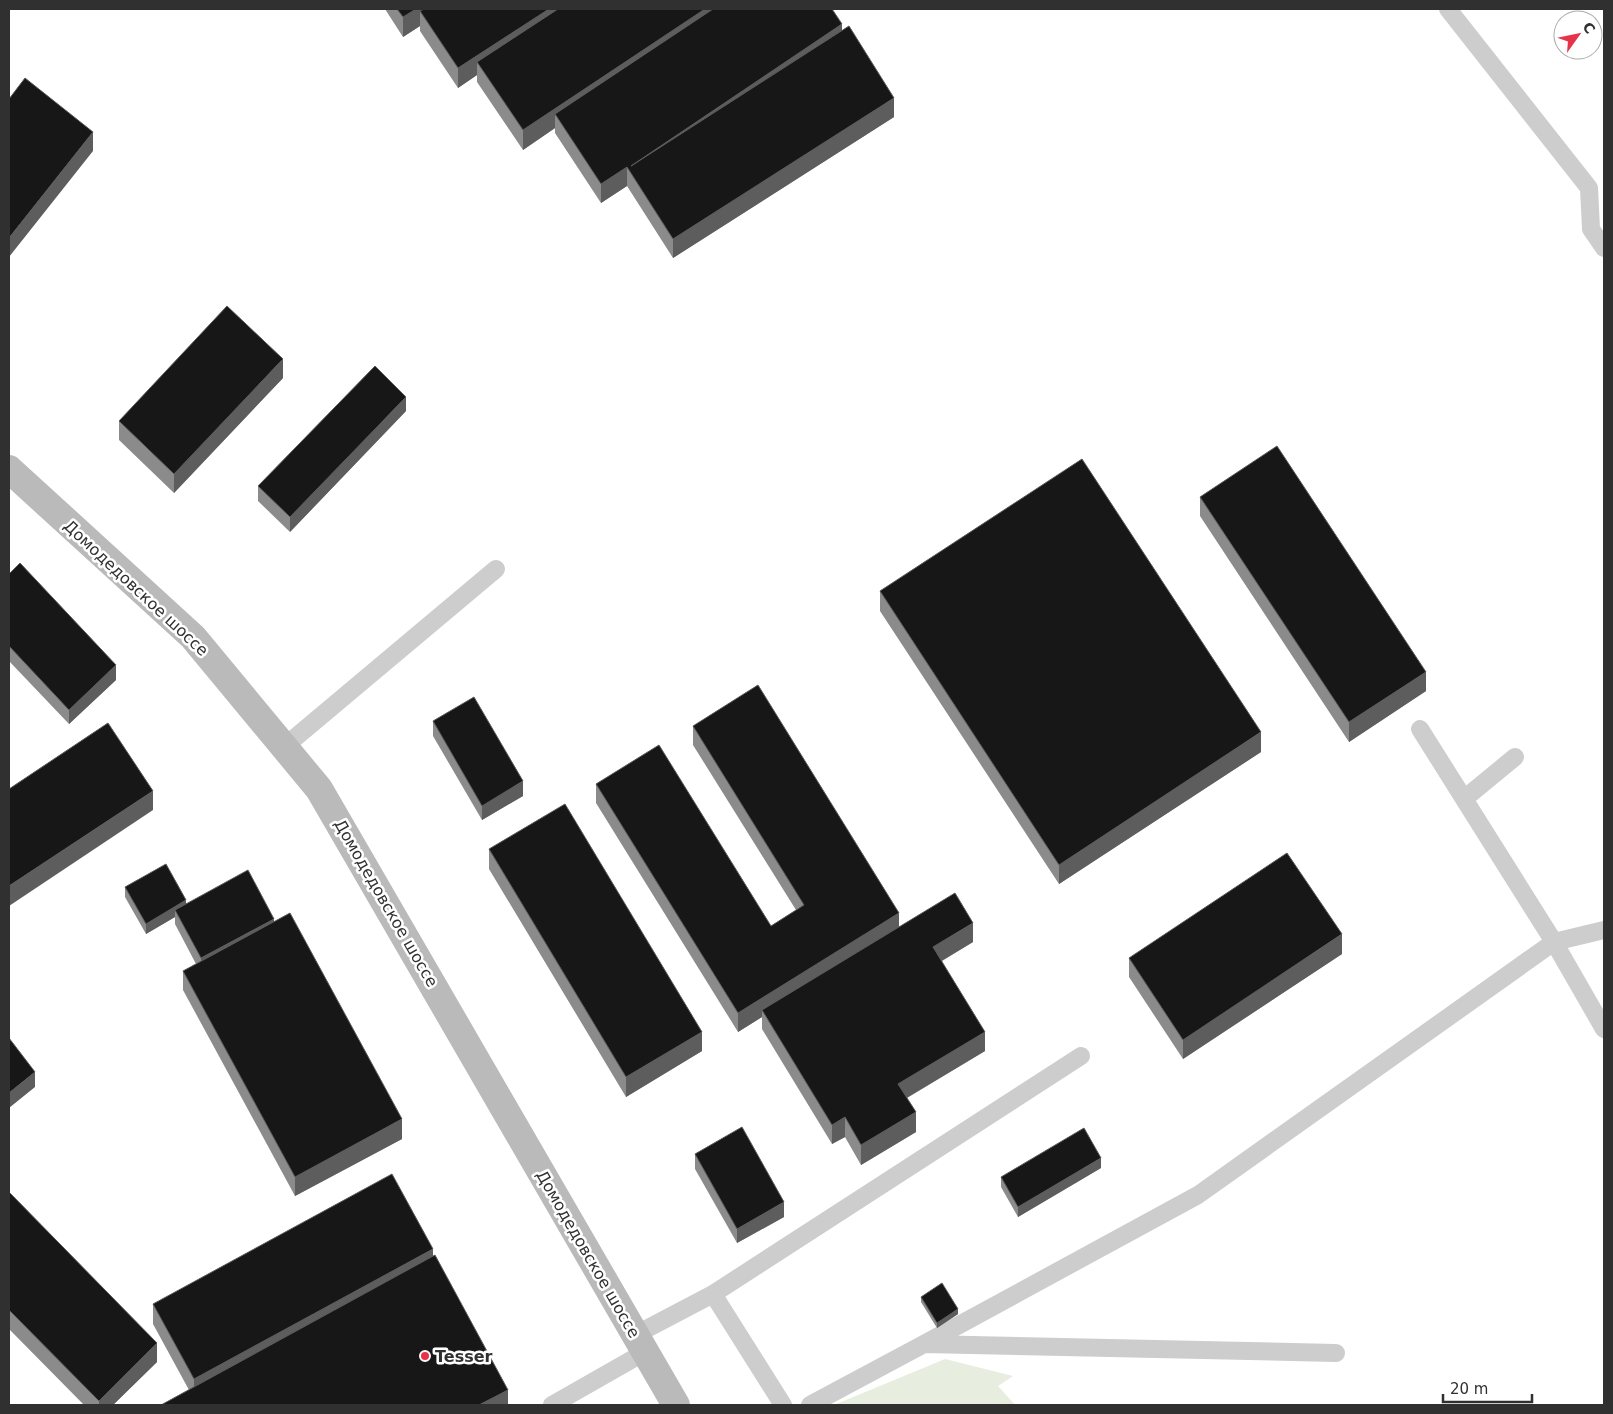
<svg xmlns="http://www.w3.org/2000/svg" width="1613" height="1414" font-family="'DejaVu Sans',sans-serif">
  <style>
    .green { fill: #e7eddf }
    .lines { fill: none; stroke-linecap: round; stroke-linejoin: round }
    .service { stroke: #cdcdcd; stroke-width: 18 }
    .secondary { stroke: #bababa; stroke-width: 28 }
    .wall { fill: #8b8b8b }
    .shaded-wall { fill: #5d5d5d }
    .building { fill: #171717; stroke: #5d5d5d }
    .poi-dot { fill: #e63349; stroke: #fff; stroke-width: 2 }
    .labels { text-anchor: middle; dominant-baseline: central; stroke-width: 5; stroke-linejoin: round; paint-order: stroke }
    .street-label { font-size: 16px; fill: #303030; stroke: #fff }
    .poi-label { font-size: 16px; font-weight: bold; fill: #303030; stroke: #fff; text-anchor: start }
  </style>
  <rect width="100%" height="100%" fill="#fff"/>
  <path class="green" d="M945,1359L1013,1376L998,1386L1015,1405H834Z"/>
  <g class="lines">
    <path class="service" d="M1448,9L1589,188L1591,229L1604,248
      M1420,729L1554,942L1604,1029
      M284,747L496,569
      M1464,799L1515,757
      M713,1294L1081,1056
      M635,1335L713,1294L783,1405
      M924,1344L1198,1195L1554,942L1604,930
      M552,1405L645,1352
      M810,1405L924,1344L1336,1353"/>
    <path class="secondary" d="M9,469L193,637L319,789L676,1405"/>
  </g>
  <path class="wall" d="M385,9H832L842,30L894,117L673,258L627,186L601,203L555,133V128L523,150L477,82V75L458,88L420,31V26L403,37Z
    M283,378L174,493L119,440V421Z
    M406,411L290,532L258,501V486Z
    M1200,497L1426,691L1349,742L1200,516Z
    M9,574L116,680L69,724L9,661Z
    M880,591L1261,752L1059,884L880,611Z
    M433,721L523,796L482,820L433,736Z
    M693,726L899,927L973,942L942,961L985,1051L907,1098L916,1132L861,1165L845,1137L832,1144L762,1029V1017L738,1032L596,803V784L771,926L796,910L693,745Z
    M489,849L702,1051L626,1097L489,869Z
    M125,887L186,903L274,921L402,1139L295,1196L183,990V971L196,964L175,924V917L146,934L125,897Z
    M1342,954L1183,1059L1129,977V958Z
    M695,1154L784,1217L737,1243L695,1169Z
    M1101,1168L1018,1217L1001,1187V1177Z
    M9,1192L157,1362L113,1405H84L9,1329Z
    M433,1257L508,1405L189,1390L153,1324V1304Z
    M921,1297L958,1314L937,1328L921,1302Z"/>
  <path class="shaded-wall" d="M416,9H446L420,11V26L403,37V17Z
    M549,9H578L477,62V75L458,88V68Z
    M705,9H734L555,114V128L523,150V130Z
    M842,24V43L631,166Z
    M894,98V117L673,258V239Z
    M93,132V151L9,257V238Z
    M627,167V186L601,203V184Z
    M283,359V378L174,493V474Z
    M406,397V411L290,532V517Z
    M116,665V680L69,724V710Z
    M1426,672V691L1349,742V722Z
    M1261,732V752L1059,884V865Z
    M523,781V796L482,820V806Z
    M153,791V810L9,906V886Z
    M186,900V910H175V917L146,934V924Z
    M899,913V932L762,1010V1017L738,1032V1013Z
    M274,919V933L201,973V958Z
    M973,923V942L933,966V947Z
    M1342,934V954L1183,1059V1040Z
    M702,1032V1051L626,1097V1077Z
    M985,1032V1051L898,1103V1084Z
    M35,1072V1087L9,1108V1093Z
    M916,1112V1132L861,1165V1145Z
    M845,1117V1137L832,1144V1125Z
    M402,1119V1139L295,1196V1177Z
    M1101,1158V1168L1018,1217V1207Z
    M784,1202V1217L737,1243V1229Z
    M433,1249V1269L194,1399V1379Z
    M958,1309V1314L937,1328V1323Z
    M157,1343V1362L113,1405H99V1401Z
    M508,1390V1405H479Z"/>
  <path class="building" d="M397,9H416L403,17Z
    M424,9H549L458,68L420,11Z
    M558,9H705L523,130L477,62Z
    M713,9H832L842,24L631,166L849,26L894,98L673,239L627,167L601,184L555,114Z
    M25,78L93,132L9,238V99Z
    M227,306L283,359L174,474L119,421Z
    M375,366L406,397L290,517L258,486Z
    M1277,446L1426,672L1349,722L1200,497Z
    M1082,459L1261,732L1059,865L880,591Z
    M20,563L116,665L69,710L9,646V574Z
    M758,685L899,913L738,1013L596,784L659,745L771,926L804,905L693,726Z
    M474,697L523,781L482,806L433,721Z
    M108,723L153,791L9,886V789Z
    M565,804L702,1032L626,1077L489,849Z
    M1287,853L1342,934L1183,1040L1129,958Z
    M166,864L186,900L146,924L125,887Z
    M248,870L274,919L201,958L175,910Z
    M955,893L973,923L933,947L985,1032L898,1084L916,1112L861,1145L845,1117L832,1125L762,1010Z
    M290,913L402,1119L295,1177L183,971Z
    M9,1038L35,1072L9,1093Z
    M742,1127L784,1202L737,1229L695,1154Z
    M1084,1128L1101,1158L1018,1207L1001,1177Z
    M392,1174L433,1249L194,1379L153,1304Z
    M9,1192L157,1343L99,1401L9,1310Z
    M435,1255L508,1390L479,1405H161Z
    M942,1283L958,1309L937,1323L921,1297Z"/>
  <circle class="poi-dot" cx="425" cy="1356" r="5"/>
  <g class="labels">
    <g class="street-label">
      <text transform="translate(136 588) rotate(43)">Домодедовское шоссе</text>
      <text transform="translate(386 903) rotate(60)">Домодедовское шоссе</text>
      <text transform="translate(588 1254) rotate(60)">Домодедовское шоссе</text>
    </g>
    <g class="poi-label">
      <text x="435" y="1356">Tesser</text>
    </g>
  </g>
  <rect width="1613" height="1414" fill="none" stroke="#303030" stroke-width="20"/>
  <g transform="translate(1578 35) rotate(57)"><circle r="24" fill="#ffffff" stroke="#acacac"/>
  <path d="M0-4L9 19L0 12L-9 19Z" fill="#e63349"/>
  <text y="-8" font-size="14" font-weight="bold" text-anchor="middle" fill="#303030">С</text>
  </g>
  <path d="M1443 1394v8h89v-8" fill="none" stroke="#303030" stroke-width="2.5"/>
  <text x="1450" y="1394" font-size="15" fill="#303030" stroke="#ffffff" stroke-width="4" paint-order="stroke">20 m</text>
</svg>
